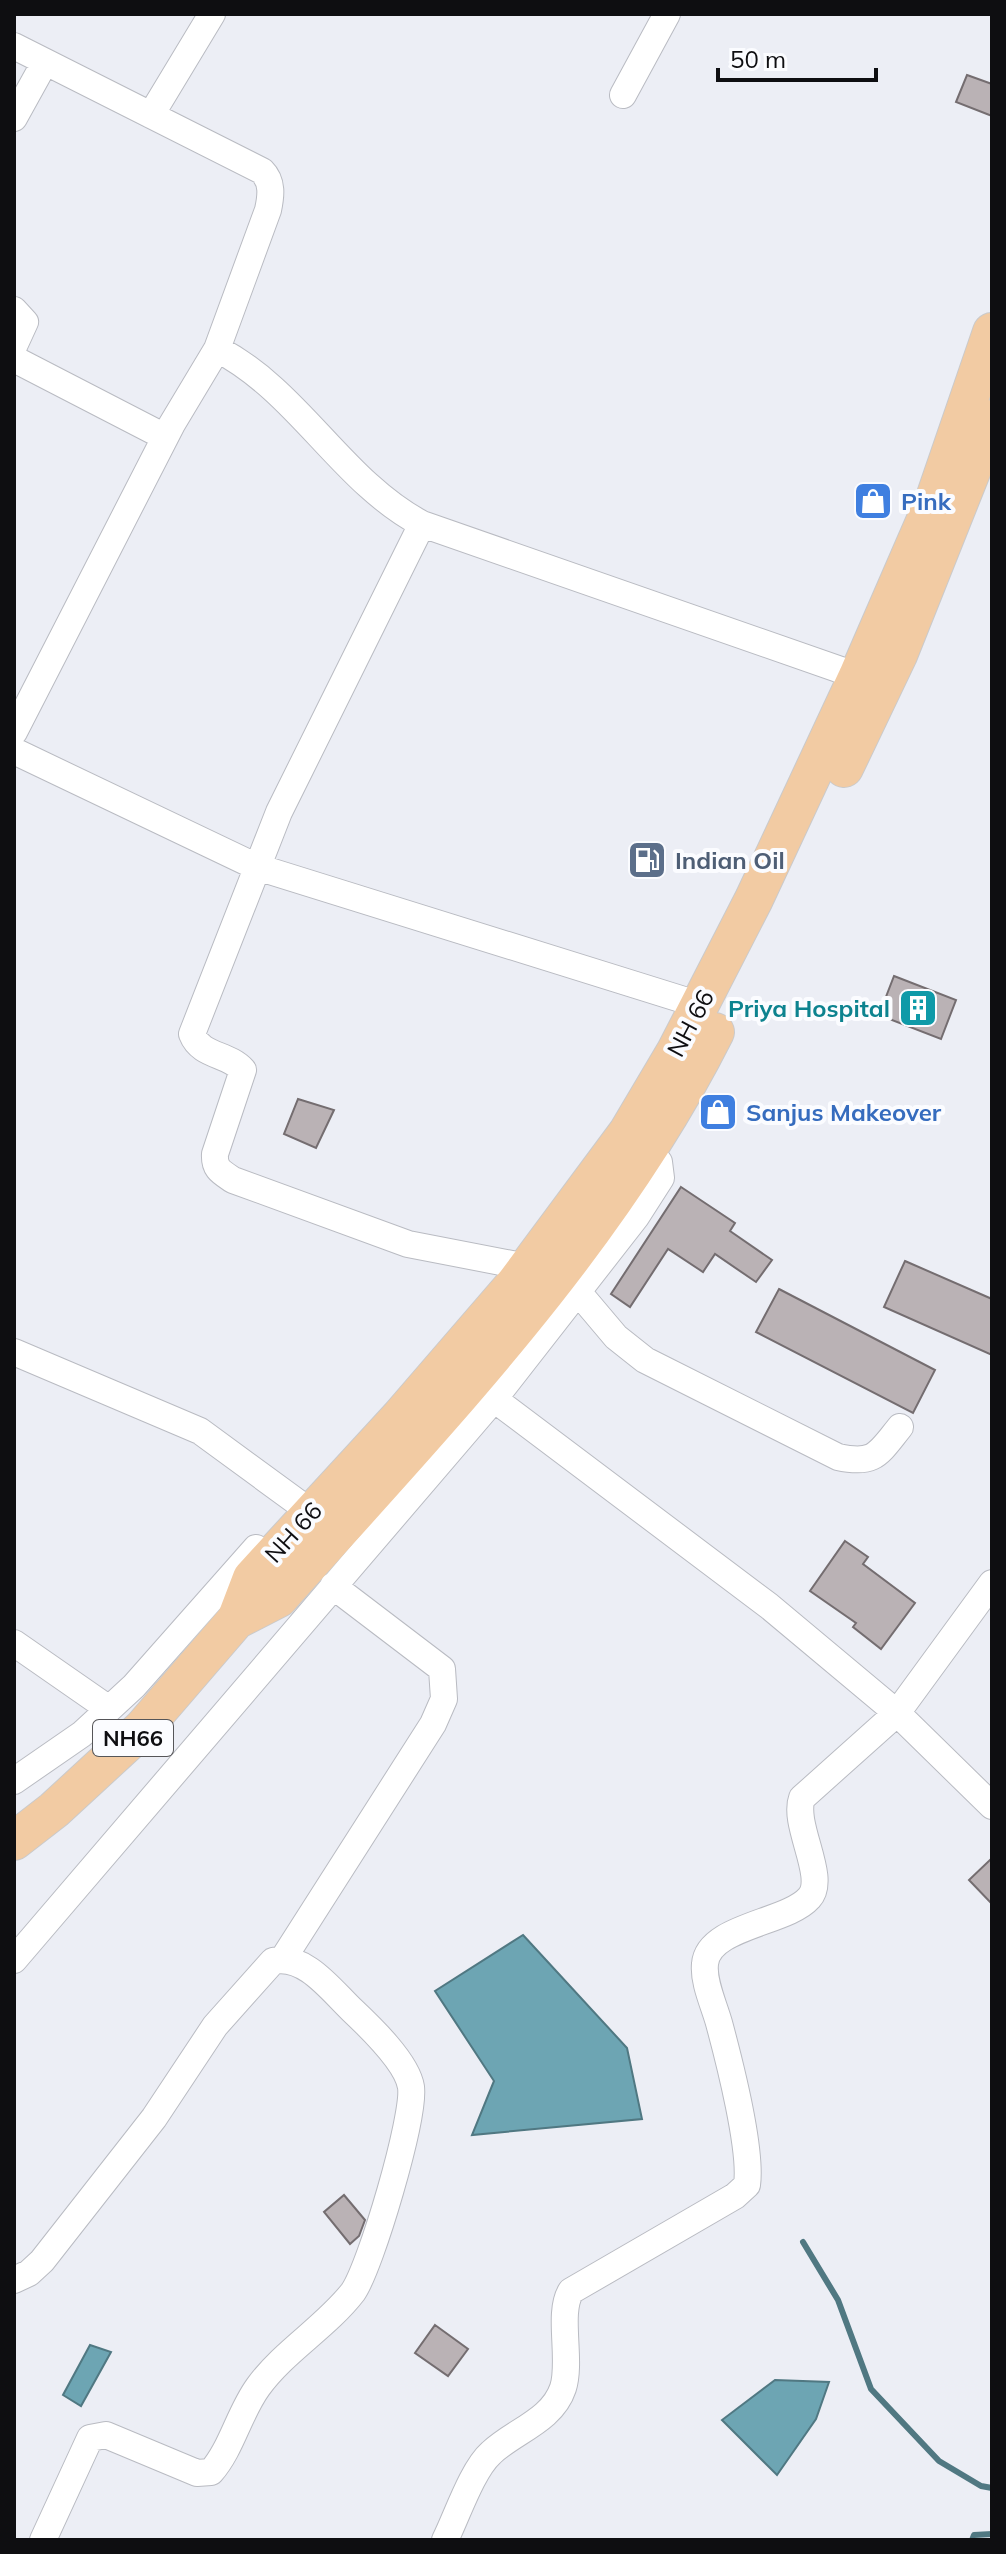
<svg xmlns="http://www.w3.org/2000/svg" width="1006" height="2554" font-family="Mulish,sans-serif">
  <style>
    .water { fill: #6da5b3; stroke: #507882; stroke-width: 2 }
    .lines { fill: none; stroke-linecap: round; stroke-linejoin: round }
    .stream { stroke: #507882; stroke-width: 6 }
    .building { fill: #bab2b5; stroke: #746d70; stroke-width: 2 }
    .minor-casing { stroke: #b9bbc2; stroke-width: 28 }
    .highway-casing { stroke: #cacacb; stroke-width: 40 }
    .minor { stroke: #fff; stroke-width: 26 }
    .highway { stroke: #f2cba3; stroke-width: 38 }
    .labels { text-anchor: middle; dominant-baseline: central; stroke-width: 8; stroke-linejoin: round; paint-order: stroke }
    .shield { fill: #fbfcff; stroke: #555558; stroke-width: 2 }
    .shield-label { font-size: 22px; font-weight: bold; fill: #0e0e11 }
    .shop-label { font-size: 24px; font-weight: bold; fill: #366cbe; stroke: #fbfcff; text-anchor: start }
    .service-label { font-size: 24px; font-weight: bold; fill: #4e5e75; stroke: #fbfcff; text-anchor: start }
    .culture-label { font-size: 24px; font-weight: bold; fill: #0d838f; stroke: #fbfcff; text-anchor: end }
    .street-label { font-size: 24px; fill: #0e0e11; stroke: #fbfcff }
  </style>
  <rect width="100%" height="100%" fill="#eceef5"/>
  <path class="water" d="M523,1935L627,2048L642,2119L472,2135L494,2081L435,1991Z
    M90,2345L111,2352L81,2406L63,2395Z
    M775,2380L829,2382L816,2419L777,2475L722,2420Z"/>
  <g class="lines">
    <path class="stream" d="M803,2242L838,2300L871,2389L939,2461L981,2486L992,2488
      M972,2540L974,2535L992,2534"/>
  </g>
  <path class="building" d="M967,75L992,84V116L956,102Z
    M894,976L956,1000L941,1039L879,1015Z
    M298,1099L334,1110L316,1148L284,1134Z
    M681,1187L735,1223L730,1231L772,1260L756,1282L715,1254L703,1272L668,1249L630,1307L611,1294Z
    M905,1261L992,1299V1355L884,1307Z
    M779,1289L935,1370L913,1413L756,1332Z
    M845,1541L868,1557L863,1564L915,1603L881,1649L853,1627L856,1623L810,1591Z
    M992,1858V1904L969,1880Z
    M344,2195L365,2220L359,2236L350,2244L324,2212Z
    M435,2325L468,2349L448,2376L415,2353Z"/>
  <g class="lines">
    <defs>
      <path id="minor" d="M14,46L262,171C273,182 271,196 268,210L217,349L172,424L14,732
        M623,95L667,14
        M151,115L212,14
        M14,118L45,62
        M14,310L25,322L14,346
        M217,349C299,391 341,481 422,524L858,676
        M14,359L165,437
        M422,524L279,812L192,1034C201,1057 228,1053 243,1070L215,1154C214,1169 221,1172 233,1180L408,1244L527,1267
        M14,751L257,867L700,1005
        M578,1292L616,1337L645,1360L838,1457C875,1465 878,1454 900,1427
        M14,1352L200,1431L297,1502
        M494,1399L769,1606L897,1713L992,1806
        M14,1643L109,1709
        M14,1781L82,1734L134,1686L256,1548
        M283,1959L433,1724L444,1699L442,1669L333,1586
        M14,1960L494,1399L636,1217L661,1178L659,1162L647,1152
        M14,2280L29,2273L42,2261L154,2118L215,2026L273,1961C305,1954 331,1990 352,2010C370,2027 407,2062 411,2087C415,2117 371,2266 353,2292C326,2327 284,2351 258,2387C239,2413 232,2448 211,2472L197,2473L106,2435L90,2438L43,2540
        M445,2540C457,2516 472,2470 491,2453C514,2431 552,2421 563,2388C572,2360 557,2313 571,2291L735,2196L747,2185C752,2150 729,2060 719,2023C714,2005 703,1982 705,1964C708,1926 787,1923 809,1898C828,1878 792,1825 802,1798L897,1713L992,1583"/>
      <path id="highway" d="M844,768L898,655L992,419
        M236,1620L279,1598C437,1421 608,1245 715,1032
        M14,1841L54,1810L143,1728L236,1620L252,1578L401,1416L515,1284L628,1132L676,1051L754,899L858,676L934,501L992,332"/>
    </defs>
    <use href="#minor" class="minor-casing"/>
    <use href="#highway" class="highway-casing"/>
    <use href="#minor" class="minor"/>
    <use href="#highway" class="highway"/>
  </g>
  <defs>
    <symbol id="shop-square" viewBox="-11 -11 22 22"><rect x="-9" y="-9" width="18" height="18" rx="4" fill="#3f7fe0" stroke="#fbfcff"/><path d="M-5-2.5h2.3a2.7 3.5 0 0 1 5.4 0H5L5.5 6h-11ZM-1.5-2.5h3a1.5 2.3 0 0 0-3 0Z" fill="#fff"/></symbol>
    <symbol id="fuel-square" viewBox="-11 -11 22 22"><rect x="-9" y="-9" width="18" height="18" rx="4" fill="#5c6f8a" stroke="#fbfcff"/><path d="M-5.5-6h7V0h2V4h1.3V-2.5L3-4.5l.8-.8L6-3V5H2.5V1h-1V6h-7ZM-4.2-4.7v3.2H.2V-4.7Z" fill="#fff"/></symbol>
    <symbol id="building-square" viewBox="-11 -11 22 22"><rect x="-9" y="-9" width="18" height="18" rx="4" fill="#0f9aa8" stroke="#fbfcff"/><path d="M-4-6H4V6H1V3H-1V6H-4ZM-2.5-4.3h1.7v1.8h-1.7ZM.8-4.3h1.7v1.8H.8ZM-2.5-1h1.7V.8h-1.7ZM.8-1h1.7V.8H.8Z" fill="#fff"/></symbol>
  </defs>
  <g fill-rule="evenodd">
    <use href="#shop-square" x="851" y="479" width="44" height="44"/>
    <use href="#fuel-square" x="625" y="838" width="44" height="44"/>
    <use href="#building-square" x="896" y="986" width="44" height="44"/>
    <use href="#shop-square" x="696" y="1090" width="44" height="44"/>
  </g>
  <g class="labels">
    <rect class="shield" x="93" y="1720" width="80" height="36" rx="6"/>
    <g class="shield-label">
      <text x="133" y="1738">NH66</text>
    </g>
    <g class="shop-label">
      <text x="901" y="501">Pink</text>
      <text x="746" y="1112">Sanjus Makeover</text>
    </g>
    <g class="service-label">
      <text x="675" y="860">Indian Oil</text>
    </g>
    <g class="culture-label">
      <text x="890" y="1008">Priya Hospital</text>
    </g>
    <g class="street-label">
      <text transform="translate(690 1023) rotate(-62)">NH 66</text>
      <text transform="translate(293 1532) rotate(-48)">NH 66</text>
    </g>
  </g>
  <rect width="1006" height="2554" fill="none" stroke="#0e0e11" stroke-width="32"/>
  <path d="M718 68v12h158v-12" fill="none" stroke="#0e0e11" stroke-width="4"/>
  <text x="730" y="68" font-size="24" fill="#0e0e11" stroke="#fbfcff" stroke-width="6" paint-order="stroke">50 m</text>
</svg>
